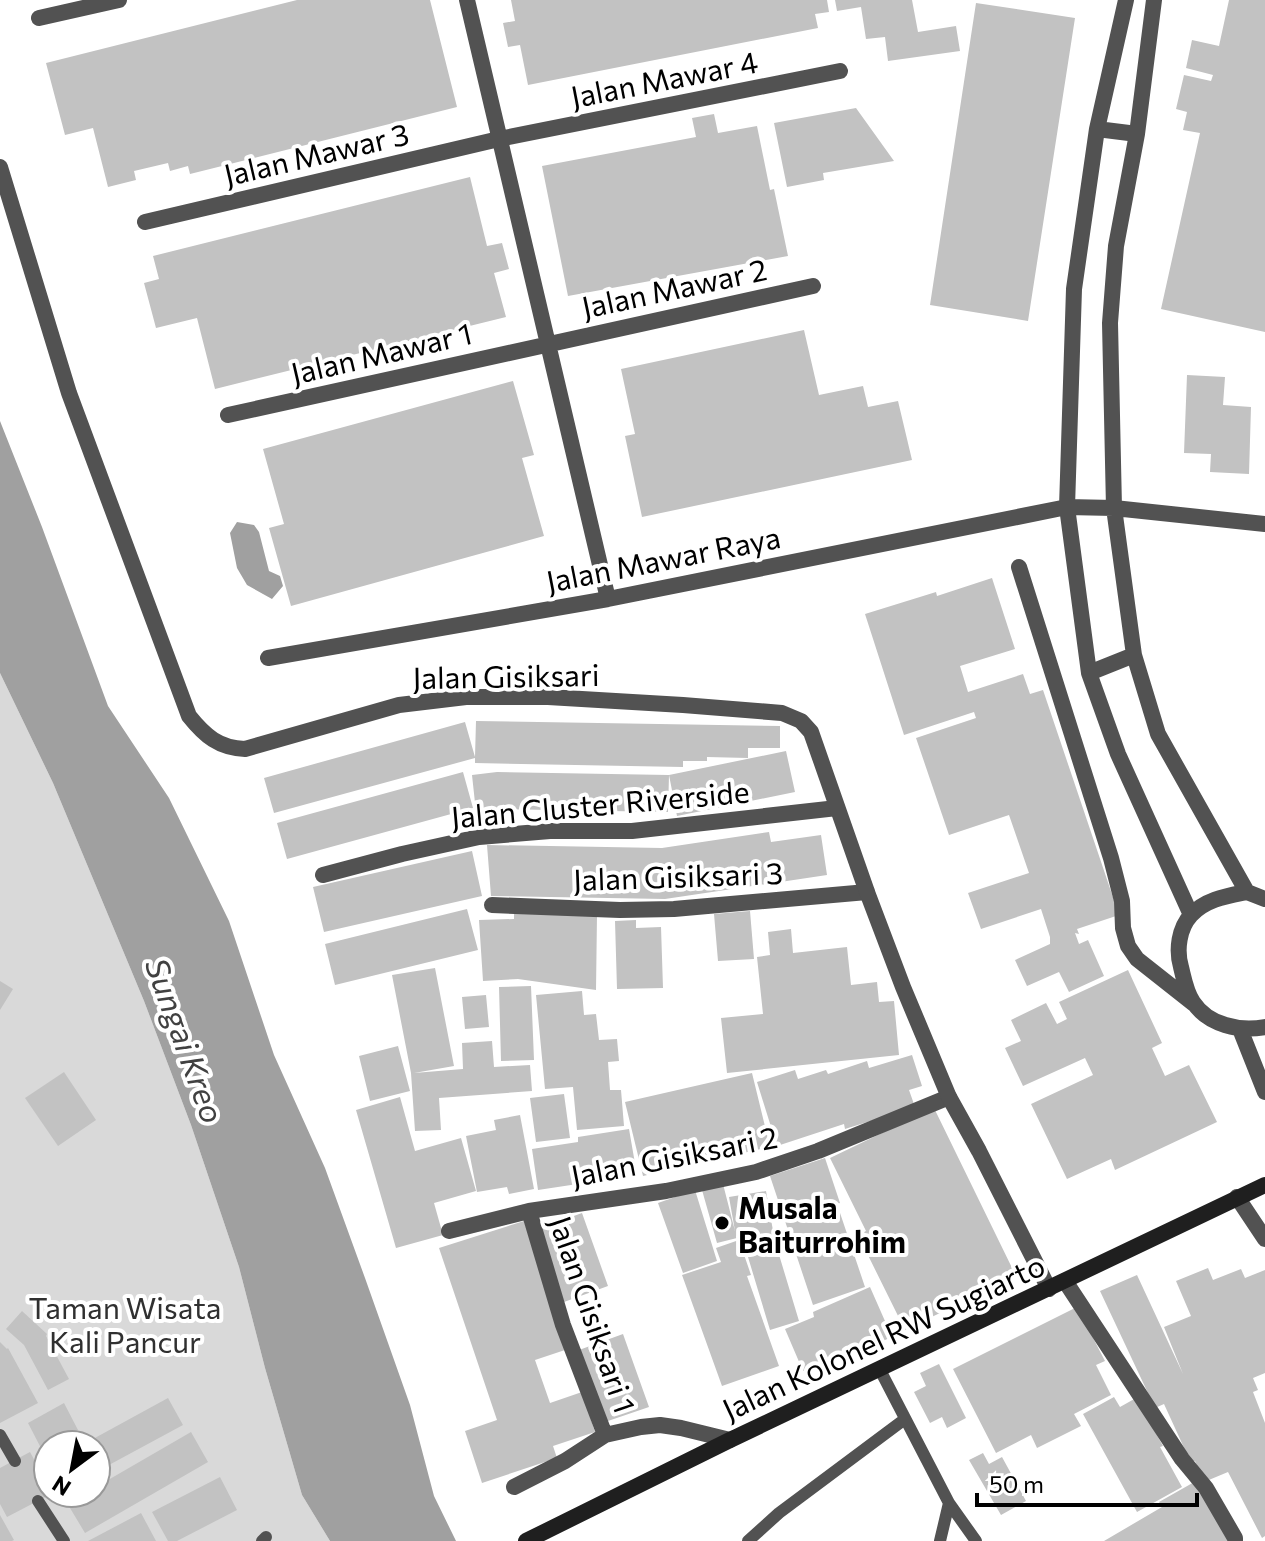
<svg xmlns="http://www.w3.org/2000/svg" width="1265" height="1541" font-family="Commissioner,sans-serif">
  <style>
    .green { fill: #d9d9d9; fill-rule: evenodd }
    .water { fill: #a0a0a0 }
    .building { fill: #c2c2c2 }
    .lines { fill: none; stroke-linecap: round; stroke-linejoin: round }
    .service { stroke: #525252; stroke-width: 12 }
    .minor { stroke: #525252; stroke-width: 16 }
    .tertiary { stroke: #525252; stroke-width: 16 }
    .secondary { stroke: #1f1f1f; stroke-width: 16 }
    .poi-dot { fill: #000; stroke: #fff; stroke-width: 3 }
    .labels { text-anchor: middle; dominant-baseline: central; stroke-width: 8; stroke-linejoin: round; paint-order: stroke }
    .street-label { font-size: 30px; fill: #000; stroke: #fff }
    .poi-label { font-size: 30px; font-weight: bold; fill: #000; stroke: #fff; text-anchor: start }
    .park-label { font-size: 30px; fill: #303030; stroke: #fff }
    .water-label { font-size: 32px; font-style: italic; fill: #414141; stroke: #fff }
  </style>
  <rect width="100%" height="100%" fill="#fff"/>
  <path class="green" d="M0,673L53,783L144,1001L191,1125L239,1267L265,1368L302,1495L330,1541H0ZM48,1445H96V1493H48Z"/>
  <path class="water" d="M0,421L42,527L108,706L169,798L229,921L274,1055L325,1168L365,1278L410,1405L434,1496L456,1541H330L302,1495L265,1368L239,1267L191,1125L144,1001L53,783L0,673Z
    M237,522L254,525L259,532L269,571L280,576L283,586L272,599L247,585L237,568L230,533Z"/>
  <path class="building" d="M297,0H430L457,107L190,174L188,166L170,171L168,163L134,171L136,180L108,187L93,128L65,135L46,63Z
    M511,0H827L829,12L815,14L818,28L528,85L520,45L508,47L503,23L515,21Z
    M835,0H912L918,32L956,26L960,51L888,61L885,37L866,39L861,7L837,11Z
    M1229,0H1265V332L1161,309L1200,133L1183,130L1187,112L1176,109L1184,75L1211,81L1213,75L1186,68L1192,40L1219,46Z
    M976,3L1075,18L1028,321L930,305Z
    M856,108L894,161L823,173L824,180L787,187L774,123Z
    M714,114L718,133L757,126L770,190L774,189L788,256L568,296L542,166L696,137L692,118Z
    M470,177L487,246L502,243L509,269L494,273L506,317L215,389L197,318L156,328L144,283L159,279L153,256Z
    M804,330L819,395L863,386L868,407L898,401L912,460L642,517L625,436L635,434L621,369Z
    M1187,375L1225,377L1223,405L1251,407L1249,474L1210,472L1211,454L1184,453Z
    M513,381L534,455L522,458L544,536L291,606L269,528L284,524L263,449Z
    M992,578L1015,649L960,666L968,692L1023,674L1030,694L1043,690L1119,915L1077,929L1079,934L1075,933L1079,944L1088,940L1104,976L1069,992L1059,972L1027,986L1015,960L1050,944V937L1041,909L981,929L968,893L1029,873L1009,815L949,835L916,738L976,718L974,712L904,735L865,614L936,592L937,596Z
    M476,721L780,726V748H748V758L707,757V761H683V767L475,763V758L274,813L264,778L465,722L475,757Z
    M786,751L795,792L677,816L669,775L668,812L500,809L476,812L472,775L497,772L669,775Z
    M463,772L473,808L287,859L277,823Z
    M769,832L771,842L821,835L827,875L665,899L491,896L487,845L662,848Z
    M472,851L482,896L324,932L313,887Z
    M467,909L478,950L335,985L325,944Z
    M750,911L754,959L718,961L714,914Z
    M514,913L597,915L596,990L518,979L483,981L479,920L514,919Z
    M636,920V928L661,927L663,988L617,989L615,921Z
    M791,929L793,953L847,947L851,985L877,982L879,1002L894,1001L899,1055L727,1073L721,1018L763,1014L757,957L770,955L768,932Z
    M435,968L454,1066L414,1073L463,1069L462,1043L492,1041L494,1067L530,1065L532,1091L439,1098L441,1130L415,1131L411,1073L392,975Z
    M1128,970L1162,1043L1152,1048L1165,1076L1189,1065L1217,1122L1115,1170L1111,1159L1067,1179L1031,1104L1093,1075L1085,1058L1023,1086L1005,1048L1021,1041L1011,1020L1046,1003L1057,1024L1067,1019L1059,1002Z
    M0,981L13,989L0,1010Z
    M531,986L534,1060L501,1061L499,987Z
    M582,991L584,1015L596,1014L599,1040L617,1039L619,1061L608,1062L610,1090H621L624,1126L577,1130L573,1087L545,1089L536,995Z
    M486,995L489,1027L465,1029L462,997Z
    M398,1046L410,1091L370,1101L359,1056Z
    M912,1055L922,1086L909,1090L915,1107L845,1129L844,1124L777,1146L757,1082L795,1070L798,1079L826,1070L828,1074L867,1061L869,1068Z
    M64,1072L96,1120L58,1146L25,1098Z
    M752,1073L770,1147L643,1176L625,1102Z
    M564,1094L570,1138L536,1142L530,1098Z
    M400,1097L415,1151L461,1138L476,1191L434,1203L443,1235L396,1248L356,1110Z
    M934,1108L1016,1276L905,1330L858,1235L866,1231L830,1158Z
    M520,1115L534,1189L509,1194L507,1187L477,1192L466,1136L496,1130L494,1120Z
    M629,1129L637,1175L538,1190L532,1149L578,1142V1137Z
    M825,1158L840,1203L837,1204L865,1287L813,1305L770,1176Z
    M723,1184L735,1231L729,1197L766,1191L775,1242L756,1246L754,1233L736,1236L737,1238L717,1243L702,1190Z
    M695,1190L717,1261L683,1273L658,1203Z
    M582,1213L608,1286L564,1302L538,1229Z
    M524,1221L568,1349L535,1360L550,1403L582,1392L595,1432L553,1446L557,1458L482,1483L465,1431L497,1420L439,1248Z
    M739,1240L751,1275L747,1276L779,1366L722,1386L682,1275L721,1262L716,1248Z
    M777,1248L799,1321L770,1330L748,1257Z
    M1208,1268L1213,1280L1241,1269L1245,1278L1265,1270V1373L1253,1378L1258,1390L1253,1392L1265,1423V1536L1262,1538L1228,1472L1204,1482L1195,1461L1191,1463L1164,1404L1155,1408L1100,1291L1137,1275L1183,1374L1164,1327L1191,1316L1176,1281Z
    M870,1287L892,1337L834,1362L833,1358L803,1371L785,1329L814,1317L813,1312Z
    M1077,1307L1105,1361L1096,1365L1111,1395L1074,1414L1081,1426L1037,1448L1031,1435L996,1453L953,1369Z
    M22,1311L47,1334L46,1336L69,1379L48,1390L24,1345L6,1329Z
    M623,1334L649,1407L605,1422L579,1350Z
    M0,1342L7,1349L8,1348L38,1403L0,1423Z
    M939,1364L966,1418L947,1428L942,1417L930,1423L914,1392L926,1386L920,1373Z
    M1114,1397L1120,1407L1136,1398L1163,1446L1160,1447L1182,1487L1137,1512L1083,1414Z
    M168,1398L183,1425L96,1472V1445H82Z
    M64,1403L78,1430L42,1450L28,1423Z
    M191,1432L208,1462L85,1533L67,1503L85,1493H96V1487Z
    M30,1452L48,1485V1493H53L7,1517L0,1504V1468Z
    M983,1453L989,1464L1002,1457L1026,1501L1001,1515L969,1460Z
    M220,1477L237,1510L177,1541H168L152,1512Z
    M1196,1481L1231,1541H1104L1162,1507L1159,1502Z
    M141,1513L156,1541H88Z
    M0,1515L14,1540L12,1541H0Z"/>
  <g class="lines">
    <path class="service" d="M879,1368L949,1503L976,1541
      M0,1435L15,1461
      M38,1501L64,1541
      M262,1541L266,1537
      M748,1541L779,1513L905,1419
      M940,1541L949,1503"/>
    <path class="minor" d="M467,0L608,599
      M1126,0L1097,129L1074,289L1067,507L1089,673L1118,754L1191,915
      M1154,0L1137,134L1116,246L1110,323L1114,508L1134,655L1158,734L1247,892L1265,899
      M39,18L119,0
      M1097,129L1137,134
      M145,222L499,139L840,71
      M228,415L813,286
      M1019,567L1111,858L1122,901L1123,928L1128,946L1137,959L1194,1004
      M268,658L608,599L1067,507L1114,508L1265,524
      M1089,673L1134,655
      M323,875L402,854L479,837L550,831H632L837,808
      M1247,892C1227,896 1206,899 1191,915C1179,928 1176,950 1181,967C1184,979 1186,992 1193,1002C1208,1025 1240,1032 1265,1027
      M492,905L620,910L674,909L867,892
      M1240,1029L1265,1092
      M1237,1197L1265,1239
      M529,1211L563,1325L605,1435
      M449,1231L529,1211L666,1191L756,1172L818,1151L949,1097
      M1065,1281L1182,1459L1206,1488L1235,1538V1541
      M514,1487L565,1461L605,1435L641,1427L660,1425L681,1428L730,1440"/>
    <path class="tertiary" d="M0,167L69,393L189,716C205,736 219,748 245,749L399,705L466,697H548L683,705L782,713L801,721L811,732L867,892L903,987L949,1097L979,1151L1049,1289"/>
    <path class="secondary" d="M526,1541L730,1440L1265,1185"/>
  </g>
  <circle class="poi-dot" cx="722" cy="1223" r="8"/>
  <g class="labels">
    <g class="street-label">
      <text transform="translate(664 78) rotate(-11)">Jalan Mawar 4</text>
      <text transform="translate(316 153) rotate(-13)">Jalan Mawar 3</text>
      <text transform="translate(674 287) rotate(-12)">Jalan Mawar 2</text>
      <text transform="translate(381 352) rotate(-13)">Jalan Mawar 1</text>
      <text transform="translate(663 558) rotate(-11)">Jalan Mawar Raya</text>
      <text transform="translate(506 675) rotate(-1)">Jalan Gisiksari</text>
      <text transform="translate(600 803) rotate(-5)">Jalan Cluster Riverside</text>
      <text transform="translate(678 875) rotate(-2)">Jalan Gisiksari 3</text>
      <text transform="translate(674 1155) rotate(-11)">Jalan Gisiksari 2</text>
      <text transform="translate(594 1314) rotate(71)">Jalan Gisiksari 1</text>
      <text transform="translate(883 1336) rotate(-25)">Jalan Kolonel RW Sugiarto</text>
    </g>
    <g class="poi-label">
      <text x="738" y="1206">Musala<tspan x="738" dy="34">Baiturrohim</tspan></text>
    </g>
    <g class="park-label">
      <text x="125" y="1306">Taman Wisata<tspan x="125" dy="34">Kali Pancur</tspan></text>
    </g>
    <g class="water-label">
      <text transform="translate(186 1040) rotate(70)">Sungai Kreo</text>
    </g>
  </g>
  <g transform="translate(72 1469) rotate(212)"><circle r="38" fill="#ffffff" stroke="#999999" stroke-width="2"/>
  <path d="M0-6L14 30L0 20L-14 30Z" fill="#000000"/>
  <text y="-12" font-size="22" font-weight="bold" text-anchor="middle" fill="#000000">N</text>
  </g>
  <path d="M977 1493v12h220v-12" fill="none" stroke="#000000" stroke-width="4"/>
  <text x="989" y="1493" font-size="24" fill="#000000" stroke="#ffffff" stroke-width="6" paint-order="stroke">50 m</text>
</svg>
